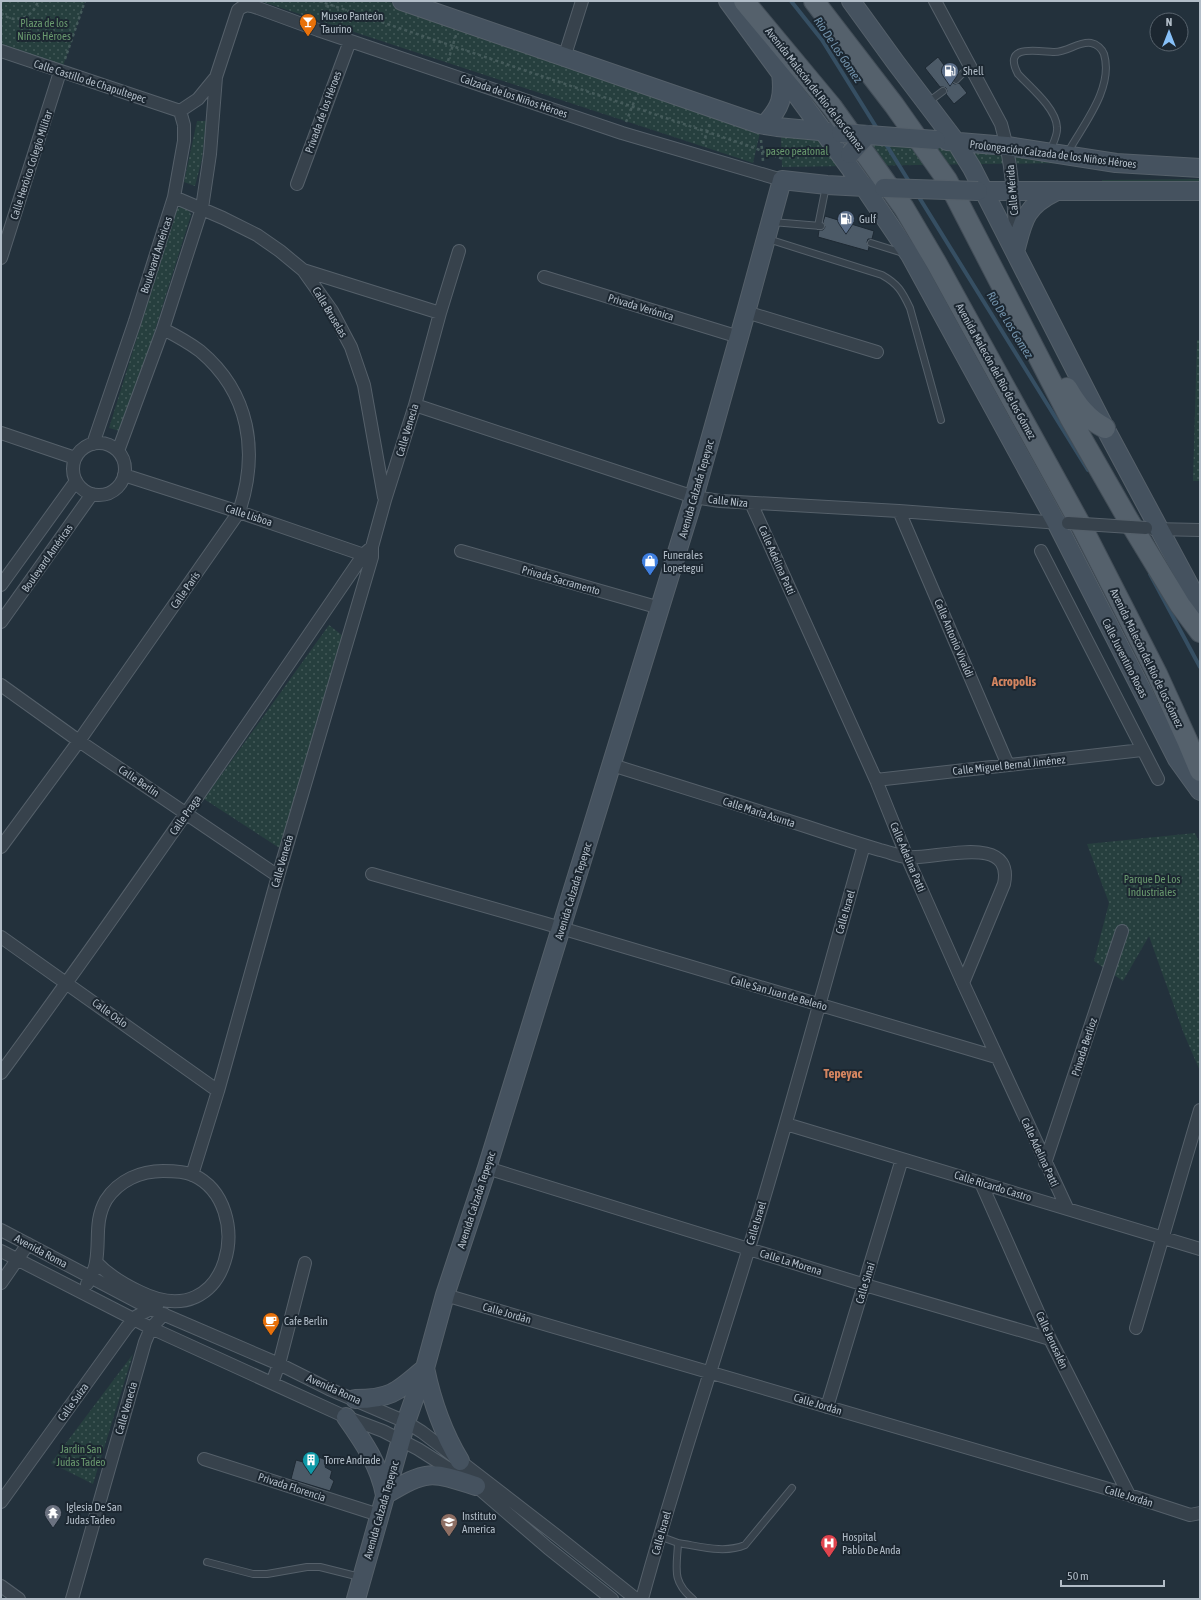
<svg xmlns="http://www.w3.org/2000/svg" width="1201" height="1600" font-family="'Asap Condensed',sans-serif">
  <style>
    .green { fill: url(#green-dots) }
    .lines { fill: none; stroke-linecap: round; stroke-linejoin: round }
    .stream { stroke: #364f63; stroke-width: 4 }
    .building { fill: #4c5a67; stroke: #1e2933 }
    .lane-casing { stroke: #55606a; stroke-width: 8 }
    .street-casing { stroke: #55606a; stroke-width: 14 }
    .secondary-casing { stroke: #55606a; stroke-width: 20 }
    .primary-casing { stroke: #434e58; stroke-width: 22 }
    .path { stroke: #455b5b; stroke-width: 2.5; stroke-dasharray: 3 3; stroke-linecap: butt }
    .lane { stroke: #37424c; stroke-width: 6 }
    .street { stroke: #37424c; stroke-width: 12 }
    .secondary { stroke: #45525f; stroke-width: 18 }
    .primary { stroke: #55616c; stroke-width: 20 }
    .street-bridge-casing { stroke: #55606a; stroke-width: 14; stroke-linecap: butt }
    .secondary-bridge-casing { stroke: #55606a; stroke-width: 20; stroke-linecap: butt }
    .street-bridge { stroke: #37424c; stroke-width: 12 }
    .secondary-bridge { stroke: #45525f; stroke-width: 18 }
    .labels { text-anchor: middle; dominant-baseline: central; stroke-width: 4; stroke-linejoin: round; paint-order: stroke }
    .poi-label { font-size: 11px; fill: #b2bdc8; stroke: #1c2731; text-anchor: start }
    .park-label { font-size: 11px; fill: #69996e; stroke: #1c2731 }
    .street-label { font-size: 11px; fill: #b2bdc8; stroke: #1c2731 }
    .water-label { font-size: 12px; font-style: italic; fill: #7292ab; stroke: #1c2731 }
    .quarter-label { font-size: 13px; font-weight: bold; fill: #d48560; stroke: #1c2731 }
  </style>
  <defs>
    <pattern id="green-dots" width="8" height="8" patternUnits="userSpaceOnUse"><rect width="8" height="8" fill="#263f3e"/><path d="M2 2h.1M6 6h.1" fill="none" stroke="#435958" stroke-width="1.8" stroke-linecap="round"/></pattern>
  </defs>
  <rect width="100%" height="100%" fill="#23313c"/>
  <path class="green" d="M1,1H85L63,66L1,44Z
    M260,1H386L761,128L753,163Z
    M197,121H206L202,159L195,186L184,182Z
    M781,135L1200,161L782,167Z
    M1200,179V184L1102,185V180Z
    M181,207L189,210L191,215L123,432L109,428L177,208Z
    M1197,340H1200V481H1193Z
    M329,625L343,636L281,849L204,799Z
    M1195,833L1200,844V1071L1184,1034L1149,936L1123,981L1094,961L1109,903L1087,844Z
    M133,1354L93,1484L51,1463Z"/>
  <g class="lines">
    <path class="stream" d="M791,1L822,40L878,130
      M884,141L910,183
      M917,194L1088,470
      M1150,574L1200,667"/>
  </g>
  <path class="building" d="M938,57L953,77L952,79L953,83L955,84L959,83L967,93L954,104L946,94L947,91L946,88L943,87H940L925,68Z
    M825,216L874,231L872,239H868L867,242L869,247L868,251L818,237L819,230H823L825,227L823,222Z
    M307,1452L328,1461L325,1467L332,1471L330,1478L334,1481L330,1491L291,1479L296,1460L303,1462Z"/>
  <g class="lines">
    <defs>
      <path id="lane" d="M956,80L970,66
        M927,103L943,91
        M1050,151C1053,143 1058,135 1057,127C1056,108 1030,87 1018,74C1002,44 1036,51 1053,52C1067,53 1078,41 1091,43C1097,44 1102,49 1104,54C1114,88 1083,125 1068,152
        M772,222L821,226
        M818,226L826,186
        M768,239L882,275C898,284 902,291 910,308L941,420
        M871,243L903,253
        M659,1536L678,1543C677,1568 671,1581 693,1599
        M678,1543C699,1546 724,1554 745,1545L792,1488
        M207,1562L253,1574H267L307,1567H320L360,1577"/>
      <path id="street" d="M935,1L1001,124C1012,162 1014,199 1015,238
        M1,51L180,111
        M564,58L582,1
        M180,111L198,99L216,77
        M297,184L350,41
        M174,197L223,218L257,235L280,251L303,270L332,311L351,347L364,385L384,497
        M1,258L60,72
        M303,270L440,313
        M544,277L739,337
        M746,312L877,352
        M415,405L694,497L720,501L899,511L1060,523
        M1,433L75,458
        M73 469a26 26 0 1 1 52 0a26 26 0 1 1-52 0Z
        M93,444L135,321L174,197L184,141V125L180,111
        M118,451L163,329L202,208L210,154L216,77L238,10C245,4 249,5 258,8L318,30L622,133L782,180
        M124,475L239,512L370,557
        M751,503L876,780L907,857L963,983L1067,1208
        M899,511L1008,765
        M1153,529L1200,530
        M461,551L660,608
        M1041,551L1158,779
        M1,585L76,481
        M1,622L92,494
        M1,685L79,741L278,876
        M612,765C677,785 743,806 808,827C832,835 856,843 880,850C889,852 898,856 906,857C932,861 1015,831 1004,884L963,983
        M876,780L1142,750
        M1,847L79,741L239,512C259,452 250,393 200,351C188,342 175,335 163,329
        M372,874L544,923L996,1057
        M1,937L218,1091
        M1,1073C126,903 245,728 364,554L372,547
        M786,1124L1200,1249
        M1045,1163L1122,931
        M487,1168L865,1285L1050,1339
        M192,1175L218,1091L278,876L372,557V547L385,500L415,405L440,313L459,251
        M981,1183L1050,1339L1129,1495
        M1,1230L151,1309L279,1364L329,1389L406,1422L422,1432L460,1461L557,1536L636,1599
        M1,1251L151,1328L346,1417L383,1431L418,1449L476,1486L548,1548L612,1599
        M1,1283L28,1244
        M87,1284C91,1277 95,1270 96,1262C100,1240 94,1221 106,1200C119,1180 141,1171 163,1171C172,1171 184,1171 193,1175C257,1204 231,1337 140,1292C123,1284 109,1276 96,1262
        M445,1295L1129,1495L1190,1515L1200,1513
        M1136,1328L1200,1110
        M272,1383L279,1364L305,1263
        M827,1407L902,1159
        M204,1459L379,1515
        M1,1502L127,1327L137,1316L157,1306
        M1,1586L19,1599
        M72,1599L145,1342L151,1328L164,1314
        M642,1599C674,1481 713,1365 749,1248C790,1114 826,979 864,845"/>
      <path id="secondary" d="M402,1L759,124L777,127L830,132
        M728,1L864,187L910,255L1056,522L1177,759L1200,791
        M851,1L896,63L956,142L972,168L1105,428L1200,605
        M764,125C781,108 784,97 781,73
        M947,141L1007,146L1116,163L1200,168
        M978,191H1200
        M1015,252C1023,222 1024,207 1055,192
        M355,1399C392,1399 398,1391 425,1368C432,1402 442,1431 460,1461
        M346,1417C363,1441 380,1466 385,1495C427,1470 430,1471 476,1486
        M356,1599L406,1422L425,1368L445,1295L487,1168L694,497L746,312L782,180L827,185L884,188"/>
      <path id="primary" d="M744,1L832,107L904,208L937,264L1083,529L1157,674L1187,740L1200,771
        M814,1L894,105L947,180L1070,418L1129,521L1180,605L1200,632
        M1067,388C1077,405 1087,419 1105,428"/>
    </defs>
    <use href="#lane" class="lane-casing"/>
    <use href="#street" class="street-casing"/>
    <use href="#secondary" class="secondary-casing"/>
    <use href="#primary" class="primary-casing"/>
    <path class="path" d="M319,1L749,146L783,159
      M1,13C15,25 33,18 38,1
      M323,19L330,1
      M65,59L85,1
      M448,61L456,35
      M626,122L636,97
      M761,140L763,161
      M703,144L710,123"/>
    <use href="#lane" class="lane"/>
    <use href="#street" class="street"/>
    <use href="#secondary" class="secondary"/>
    <use href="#primary" class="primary"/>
    <defs>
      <path id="street-bridge" d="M1068,523L1146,528"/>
      <path id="secondary-bridge" d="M841,133L936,140
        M850,154L868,134
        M884,188L978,191"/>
    </defs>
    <use href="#street-bridge" class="street-bridge-casing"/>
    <use href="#secondary-bridge" class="secondary-bridge-casing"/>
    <use href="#street-bridge" class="street-bridge"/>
    <use href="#secondary-bridge" class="secondary-bridge"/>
  </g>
  <defs>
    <symbol id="bar-pin" viewBox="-11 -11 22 30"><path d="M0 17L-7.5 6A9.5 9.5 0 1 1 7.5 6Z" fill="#e8710a" stroke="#1c2731"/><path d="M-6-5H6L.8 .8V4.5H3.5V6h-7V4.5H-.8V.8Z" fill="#fff"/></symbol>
    <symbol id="fuel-pin" viewBox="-11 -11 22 30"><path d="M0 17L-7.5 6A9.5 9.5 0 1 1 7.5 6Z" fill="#5c6f8a" stroke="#1c2731"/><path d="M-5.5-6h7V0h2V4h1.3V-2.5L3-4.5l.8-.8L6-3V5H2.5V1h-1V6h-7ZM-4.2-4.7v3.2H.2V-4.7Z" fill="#fff"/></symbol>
    <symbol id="shop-pin" viewBox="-11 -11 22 30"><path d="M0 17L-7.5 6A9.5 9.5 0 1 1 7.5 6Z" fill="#3f7fe0" stroke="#1c2731"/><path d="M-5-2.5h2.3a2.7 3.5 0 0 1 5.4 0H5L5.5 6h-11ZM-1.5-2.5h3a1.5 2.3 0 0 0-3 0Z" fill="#fff"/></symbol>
    <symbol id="cafe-pin" viewBox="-11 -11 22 30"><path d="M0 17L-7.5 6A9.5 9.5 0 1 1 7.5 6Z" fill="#e8710a" stroke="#1c2731"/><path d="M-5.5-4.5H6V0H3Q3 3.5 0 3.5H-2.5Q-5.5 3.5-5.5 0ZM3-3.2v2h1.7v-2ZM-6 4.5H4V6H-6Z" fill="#fff"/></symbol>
    <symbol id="building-pin" viewBox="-11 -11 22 30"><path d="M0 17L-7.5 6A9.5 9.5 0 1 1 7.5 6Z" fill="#0f9aa8" stroke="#1c2731"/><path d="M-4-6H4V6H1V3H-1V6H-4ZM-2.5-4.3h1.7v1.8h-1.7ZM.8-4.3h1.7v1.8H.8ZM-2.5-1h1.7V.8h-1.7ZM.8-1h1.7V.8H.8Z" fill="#fff"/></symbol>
    <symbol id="temple-pin" viewBox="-11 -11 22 30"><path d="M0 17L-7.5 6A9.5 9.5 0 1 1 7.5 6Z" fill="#6b7280" stroke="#1c2731"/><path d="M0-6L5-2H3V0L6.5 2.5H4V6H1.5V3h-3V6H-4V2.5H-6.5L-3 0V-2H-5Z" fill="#fff"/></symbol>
    <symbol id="school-pin" viewBox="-11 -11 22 30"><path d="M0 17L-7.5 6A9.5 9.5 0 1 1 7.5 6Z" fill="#8d6e63" stroke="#1c2731"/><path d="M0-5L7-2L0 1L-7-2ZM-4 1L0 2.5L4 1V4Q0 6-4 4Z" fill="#fff"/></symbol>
    <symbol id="hospital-pin" viewBox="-11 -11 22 30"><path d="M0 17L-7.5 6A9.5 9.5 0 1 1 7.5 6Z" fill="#e0444e" stroke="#1c2731"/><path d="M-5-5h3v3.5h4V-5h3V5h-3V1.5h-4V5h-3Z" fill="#fff"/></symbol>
  </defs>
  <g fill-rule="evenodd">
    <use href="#bar-pin" x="298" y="12" width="20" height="27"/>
    <use href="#fuel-pin" x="940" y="61" width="20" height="27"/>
    <use href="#fuel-pin" x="836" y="209" width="20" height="27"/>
    <use href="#shop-pin" x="640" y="551" width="20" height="27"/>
    <use href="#cafe-pin" x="261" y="1311" width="20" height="27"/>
    <use href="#building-pin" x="301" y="1450" width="20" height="27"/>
    <use href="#temple-pin" x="43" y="1503" width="20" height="27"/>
    <use href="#school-pin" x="439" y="1512" width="20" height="27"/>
    <use href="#hospital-pin" x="819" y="1533" width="20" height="27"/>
  </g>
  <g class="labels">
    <g class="poi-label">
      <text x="321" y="16">Museo Panteón<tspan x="321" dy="13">Taurino</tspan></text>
      <text x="963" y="71">Shell</text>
      <text x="859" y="219">Gulf</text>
      <text x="663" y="555">Funerales<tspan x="663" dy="13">Lopetegui</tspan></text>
      <text x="284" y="1321">Cafe Berlin</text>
      <text x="324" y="1460">Torre Andrade</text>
      <text x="66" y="1507">Iglesia De San<tspan x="66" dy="13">Judas Tadeo</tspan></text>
      <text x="462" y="1516">Instituto<tspan x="462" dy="13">America</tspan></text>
      <text x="842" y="1537">Hospital<tspan x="842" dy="13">Pablo De Anda</tspan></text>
    </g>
    <g class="park-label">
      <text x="44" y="23">Plaza de los<tspan x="44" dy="13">Niños Héroes</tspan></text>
      <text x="797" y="151">paseo peatonal</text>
      <text x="1152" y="879">Parque De Los<tspan x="1152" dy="13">Industriales</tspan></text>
      <text x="81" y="1449">Jardin San<tspan x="81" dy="13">Judas Tadeo</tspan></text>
    </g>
    <g class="street-label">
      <text transform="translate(90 81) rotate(18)">Calle Castillo de Chapultepec</text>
      <text transform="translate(815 89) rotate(52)">Avenida Malecón del Río de los Gómez</text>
      <text transform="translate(514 96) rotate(19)">Calzada de los Niños Héroes</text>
      <text transform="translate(323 112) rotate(-70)">Privada de los Héroes</text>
      <text transform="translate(1053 154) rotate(7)">Prolongación Calzada de los Niños Héroes</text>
      <text transform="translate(31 165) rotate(-72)">Calle Heróico Colegio Militar</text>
      <text transform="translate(1012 190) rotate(-95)">Calle Mérida</text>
      <text transform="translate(156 255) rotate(-72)">Boulevard Américas</text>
      <text transform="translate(641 307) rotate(17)">Privada Verónica</text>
      <text transform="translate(330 312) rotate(59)">Calle Bruselas</text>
      <text transform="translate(996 371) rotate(61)">Avenida Malecón del Río de los Gómez</text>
      <text transform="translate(407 430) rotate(-73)">Calle Venecia</text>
      <text transform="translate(696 489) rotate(-74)">Avenida Calzada Tepeyac</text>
      <text transform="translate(728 501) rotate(6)">Calle Niza</text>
      <text transform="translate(249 515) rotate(18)">Calle Lisboa</text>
      <text transform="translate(47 558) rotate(-55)">Boulevard Américas</text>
      <text transform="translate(777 560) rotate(66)">Calle Adelina Patti</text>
      <text transform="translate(561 580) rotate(16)">Privada Sacramento</text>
      <text transform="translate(185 590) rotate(-55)">Calle París</text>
      <text transform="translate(954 638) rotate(67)">Calle Antonio Vivaldi</text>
      <text transform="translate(1125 658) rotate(63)">Calle Juventino Rosas</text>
      <text transform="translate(1147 658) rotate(64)">Avenida Malecón del Río de los Gómez</text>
      <text transform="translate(1009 765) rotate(-6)">Calle Miguel Bernal Jiménez</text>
      <text transform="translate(139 781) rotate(34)">Calle Berlín</text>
      <text transform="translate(759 812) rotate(18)">Calle María Asunta</text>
      <text transform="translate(185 815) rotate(-55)">Calle Praga</text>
      <text transform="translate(908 857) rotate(67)">Calle Adelina Patti</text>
      <text transform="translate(282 861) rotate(-74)">Calle Venecia</text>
      <text transform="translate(573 891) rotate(-73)">Avenida Calzada Tepeyac</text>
      <text transform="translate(845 912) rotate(-74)">Calle Israel</text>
      <text transform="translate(779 993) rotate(16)">Calle San Juan de Beleño</text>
      <text transform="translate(110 1013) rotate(36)">Calle Oslo</text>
      <text transform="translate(1084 1047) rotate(-72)">Privada Berlioz</text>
      <text transform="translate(1040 1152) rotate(65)">Calle Adelina Patti</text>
      <text transform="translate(993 1186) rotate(17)">Calle Ricardo Castro</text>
      <text transform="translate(476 1200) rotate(-72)">Avenida Calzada Tepeyac</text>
      <text transform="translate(756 1223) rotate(-73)">Calle Israel</text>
      <text transform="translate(41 1251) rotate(28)">Avenida Roma</text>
      <text transform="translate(791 1262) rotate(17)">Calle La Morena</text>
      <text transform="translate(865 1283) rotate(-73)">Calle Sinaí</text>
      <text transform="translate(507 1313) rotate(16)">Calle Jordán</text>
      <text transform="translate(1052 1340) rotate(65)">Calle Jerusalén</text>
      <text transform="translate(334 1389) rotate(24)">Avenida Roma</text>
      <text transform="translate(73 1402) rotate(-54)">Calle Suiza</text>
      <text transform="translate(818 1404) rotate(17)">Calle Jordán</text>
      <text transform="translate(126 1408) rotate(-74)">Calle Venecia</text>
      <text transform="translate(292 1487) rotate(18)">Privada Florencia</text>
      <text transform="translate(1129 1496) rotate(17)">Calle Jordán</text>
      <text transform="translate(381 1510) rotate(-74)">Avenida Calzada Tepeyac</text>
      <text transform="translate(661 1533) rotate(-74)">Calle Israel</text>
    </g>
    <g class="water-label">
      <text transform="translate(838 50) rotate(56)">Rio De Los Gomez</text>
      <text transform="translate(1010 325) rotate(58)">Rio De Los Gomez</text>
    </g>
    <g class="quarter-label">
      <text x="1014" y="681">Acropolis</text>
      <text x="843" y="1073">Tepeyac</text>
    </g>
  </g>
  <rect width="1201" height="1600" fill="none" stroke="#b2bdc8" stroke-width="4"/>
  <g transform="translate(1169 32)"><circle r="19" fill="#1c2731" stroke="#58636d"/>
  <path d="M0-3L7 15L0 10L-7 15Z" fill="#87c0f8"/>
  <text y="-6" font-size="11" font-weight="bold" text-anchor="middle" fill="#b2bdc8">N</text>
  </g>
  <path d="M1061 1580v6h103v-6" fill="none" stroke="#b2bdc8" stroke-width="2"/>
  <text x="1067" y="1580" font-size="12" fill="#b2bdc8" stroke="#1c2731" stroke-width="3" paint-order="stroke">50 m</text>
</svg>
